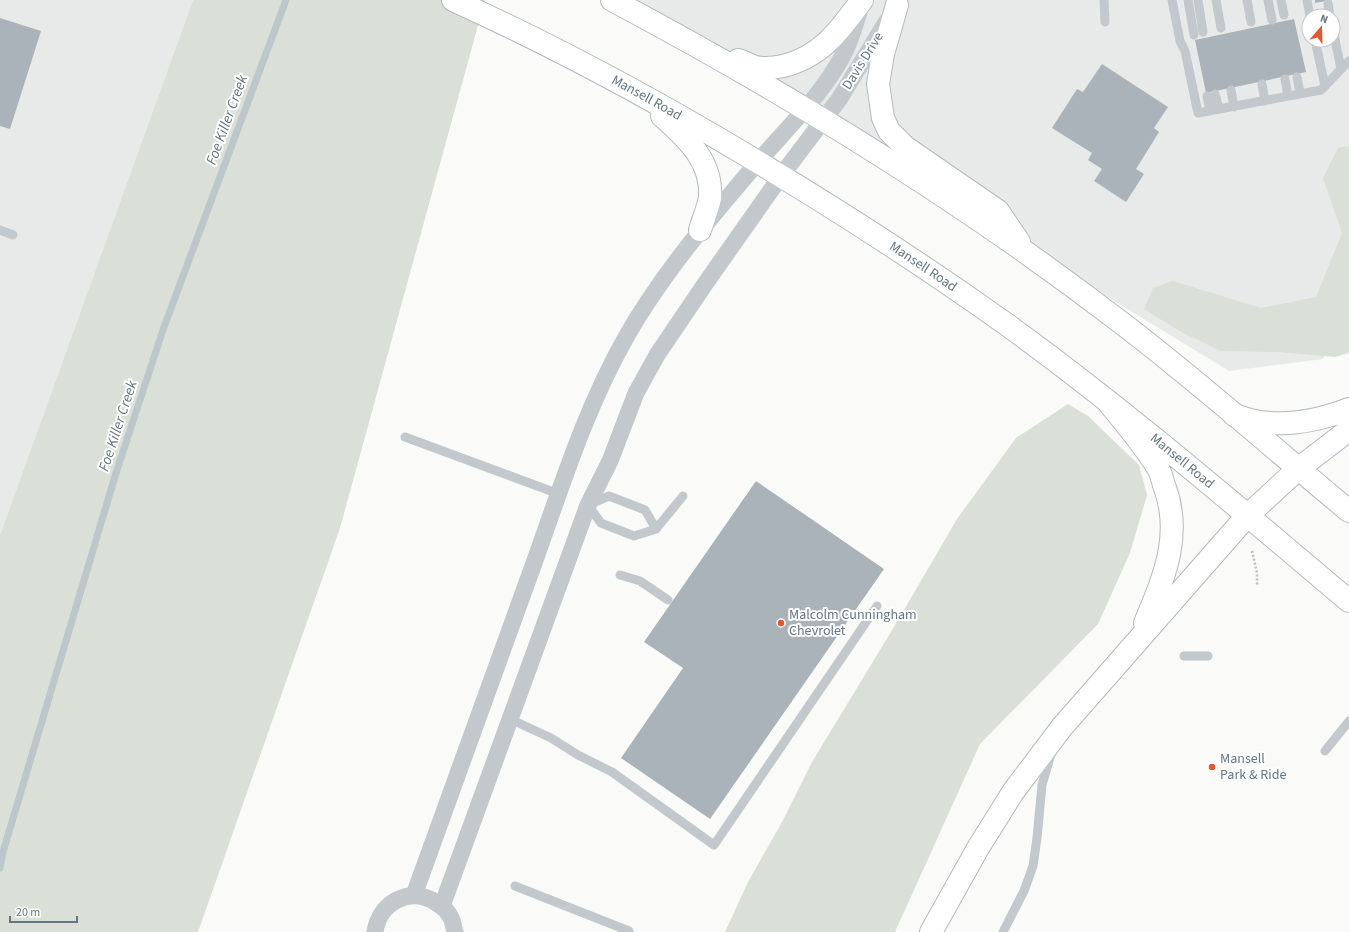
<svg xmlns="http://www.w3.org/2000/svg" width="1349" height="932" font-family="'Source Sans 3',sans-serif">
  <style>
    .built { fill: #e8e9e9; fill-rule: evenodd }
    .green { fill: #dadfd7 }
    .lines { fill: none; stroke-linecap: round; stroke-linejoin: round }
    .stream { stroke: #bbc7cb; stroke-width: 7 }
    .building { fill: #aab3b9 }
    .secondary-casing { stroke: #b3babf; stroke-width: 24 }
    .highway-casing { stroke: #b4b9bd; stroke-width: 24 }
    .path { stroke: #bbbfc2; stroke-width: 2.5; stroke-dasharray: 2 2; stroke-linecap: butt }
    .lane { stroke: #c3c8cc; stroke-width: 9 }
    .street { stroke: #c3c8cc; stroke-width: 17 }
    .secondary { stroke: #fff; stroke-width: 22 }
    .highway { stroke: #fff; stroke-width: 22 }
    .poi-dot { fill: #e4572e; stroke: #fff; stroke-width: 1.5 }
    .labels { text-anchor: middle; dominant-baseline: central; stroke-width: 4; stroke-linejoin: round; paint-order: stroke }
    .street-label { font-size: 14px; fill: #657683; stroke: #fff }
    .poi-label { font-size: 14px; fill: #657683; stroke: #fff; text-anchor: start }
    .water-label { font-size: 15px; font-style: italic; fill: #60757c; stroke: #fff }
  </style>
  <rect width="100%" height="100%" fill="#fafaf8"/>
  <path class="built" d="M0,0H193L0,535Z
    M621,0H1349V288L1323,359L1229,371ZM1309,16H1333V40H1309Z"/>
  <path class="green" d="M193,0H485L340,528L198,932H0V535Z
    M1349,146V353L1335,357L1279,352L1221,351L1183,333L1144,309L1153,288L1173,281L1261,308L1316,297L1342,233L1323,178L1338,148Z
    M1068,404L1088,416L1139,465L1147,495L1130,553L1098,624L980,744L895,932H725L748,882L782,822L812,762L897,622L957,519L1016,438Z"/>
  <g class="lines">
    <path class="stream" d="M0,868L3,852L116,473L164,327L286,0"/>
  </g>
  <path class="building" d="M1315,0H1326V1L1315,3Z
    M0,18L41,31L10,129L0,126Z
    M1294,19L1306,72L1206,93L1195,40Z
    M1102,64L1168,107L1154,128L1159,132L1136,169L1144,174L1126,202L1094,181L1102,169L1088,160L1092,153L1052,128L1077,89L1083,92Z
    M756,481L884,569L710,819L621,758L683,668L644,642Z"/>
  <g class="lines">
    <defs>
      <g id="secondary">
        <path id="s1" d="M453,0C554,46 651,98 746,155C835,208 922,264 1006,324C1125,410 1236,506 1349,601"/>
        <path d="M612,0C789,94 960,199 1119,321C1198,381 1273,448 1349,511"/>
        <path d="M897,5L883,54L878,84L883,118L889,131L905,147L998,211L1019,242"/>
        <path d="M738,60C744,62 750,65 755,67C765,69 774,68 783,66C821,57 840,30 862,0"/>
        <path d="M662,116C687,138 713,162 710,198C708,208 703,220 700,230"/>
      </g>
      <path id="highway" d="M1108,402C1125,423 1144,445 1158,468C1161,473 1162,479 1164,485C1183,535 1164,577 1145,623
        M1234,415C1241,417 1248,420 1255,421C1286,427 1320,420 1349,409
        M931,932L978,848L1013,792L1062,727L1247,516L1298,469L1349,430"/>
    </defs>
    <use href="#secondary" class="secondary-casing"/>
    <use href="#highway" class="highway-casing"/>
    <path class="path" d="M1252,551L1257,573V585"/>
    <path class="lane" d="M1104,0L1105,22
      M1172,0L1180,41L1185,51L1198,113L1321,90L1349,61
      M1188,0L1194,35
      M1198,0L1203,32
      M1216,0L1221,28
      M1247,0L1251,22
      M1268,0L1272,20
      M1281,0L1284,15
      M1307,0L1310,16
      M1328,3L1330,16
      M1333,30L1341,69
      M1315,40L1325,86
      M1297,77L1300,93
      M1285,79L1288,96
      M1262,84L1265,101
      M1231,90L1234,107
      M1215,94L1219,109
      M1207,96L1210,111
      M0,230L13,235
      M405,437L559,494
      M656,529L645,510L609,496L588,505L601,523L634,536L656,529L683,496
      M620,575L640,581L668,600
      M1184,656H1208
      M510,719L551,738L578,755L612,772L714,845L877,606
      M1325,751L1349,721
      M515,886L629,931
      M1003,932L1024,891L1033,866L1037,838L1042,785L1051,754"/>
    <path class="street" d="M414,895C454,785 494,674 534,563C561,488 585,410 625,339C661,275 710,218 758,162C788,127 828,89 847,47C852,35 856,22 860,9
      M442,906L588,505L610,461L636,393L657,355L705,284L781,176L840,98L887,21
      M375,932C379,903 409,886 435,902C442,906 449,912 452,920C453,924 454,928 455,932"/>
    <use href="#secondary" class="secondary"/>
    <use href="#highway" class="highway"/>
  </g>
  <g class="poi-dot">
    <circle cx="781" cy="623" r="4"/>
    <circle cx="1212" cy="767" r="4"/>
  </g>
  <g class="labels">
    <g class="street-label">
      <text transform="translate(863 61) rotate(-58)">Davis Drive</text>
      <text stroke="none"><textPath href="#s1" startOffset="217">Mansell Road</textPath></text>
      <text stroke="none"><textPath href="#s1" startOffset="541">Mansell Road</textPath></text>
      <text stroke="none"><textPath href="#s1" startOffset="865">Mansell Road</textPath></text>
    </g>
    <g class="poi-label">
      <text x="789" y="615">Malcolm Cunningham<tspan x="789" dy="16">Chevrolet</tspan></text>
      <text x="1220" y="759">Mansell<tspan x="1220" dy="16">Park &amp; Ride</tspan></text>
    </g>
    <g class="water-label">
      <text transform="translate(227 120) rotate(-70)">Foe Killer Creek</text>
      <text transform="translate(118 426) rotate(-72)">Foe Killer Creek</text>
    </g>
  </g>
  <g transform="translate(1321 28) rotate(20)"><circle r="19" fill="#ffffff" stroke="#c1c8cd"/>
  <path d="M0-3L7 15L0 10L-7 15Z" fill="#e4572e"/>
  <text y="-6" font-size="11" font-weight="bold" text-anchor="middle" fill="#657683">N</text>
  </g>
  <path d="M10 916v6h67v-6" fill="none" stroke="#657683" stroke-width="2"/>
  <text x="16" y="916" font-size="12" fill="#657683" stroke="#ffffff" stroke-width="3" paint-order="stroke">20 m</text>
</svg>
